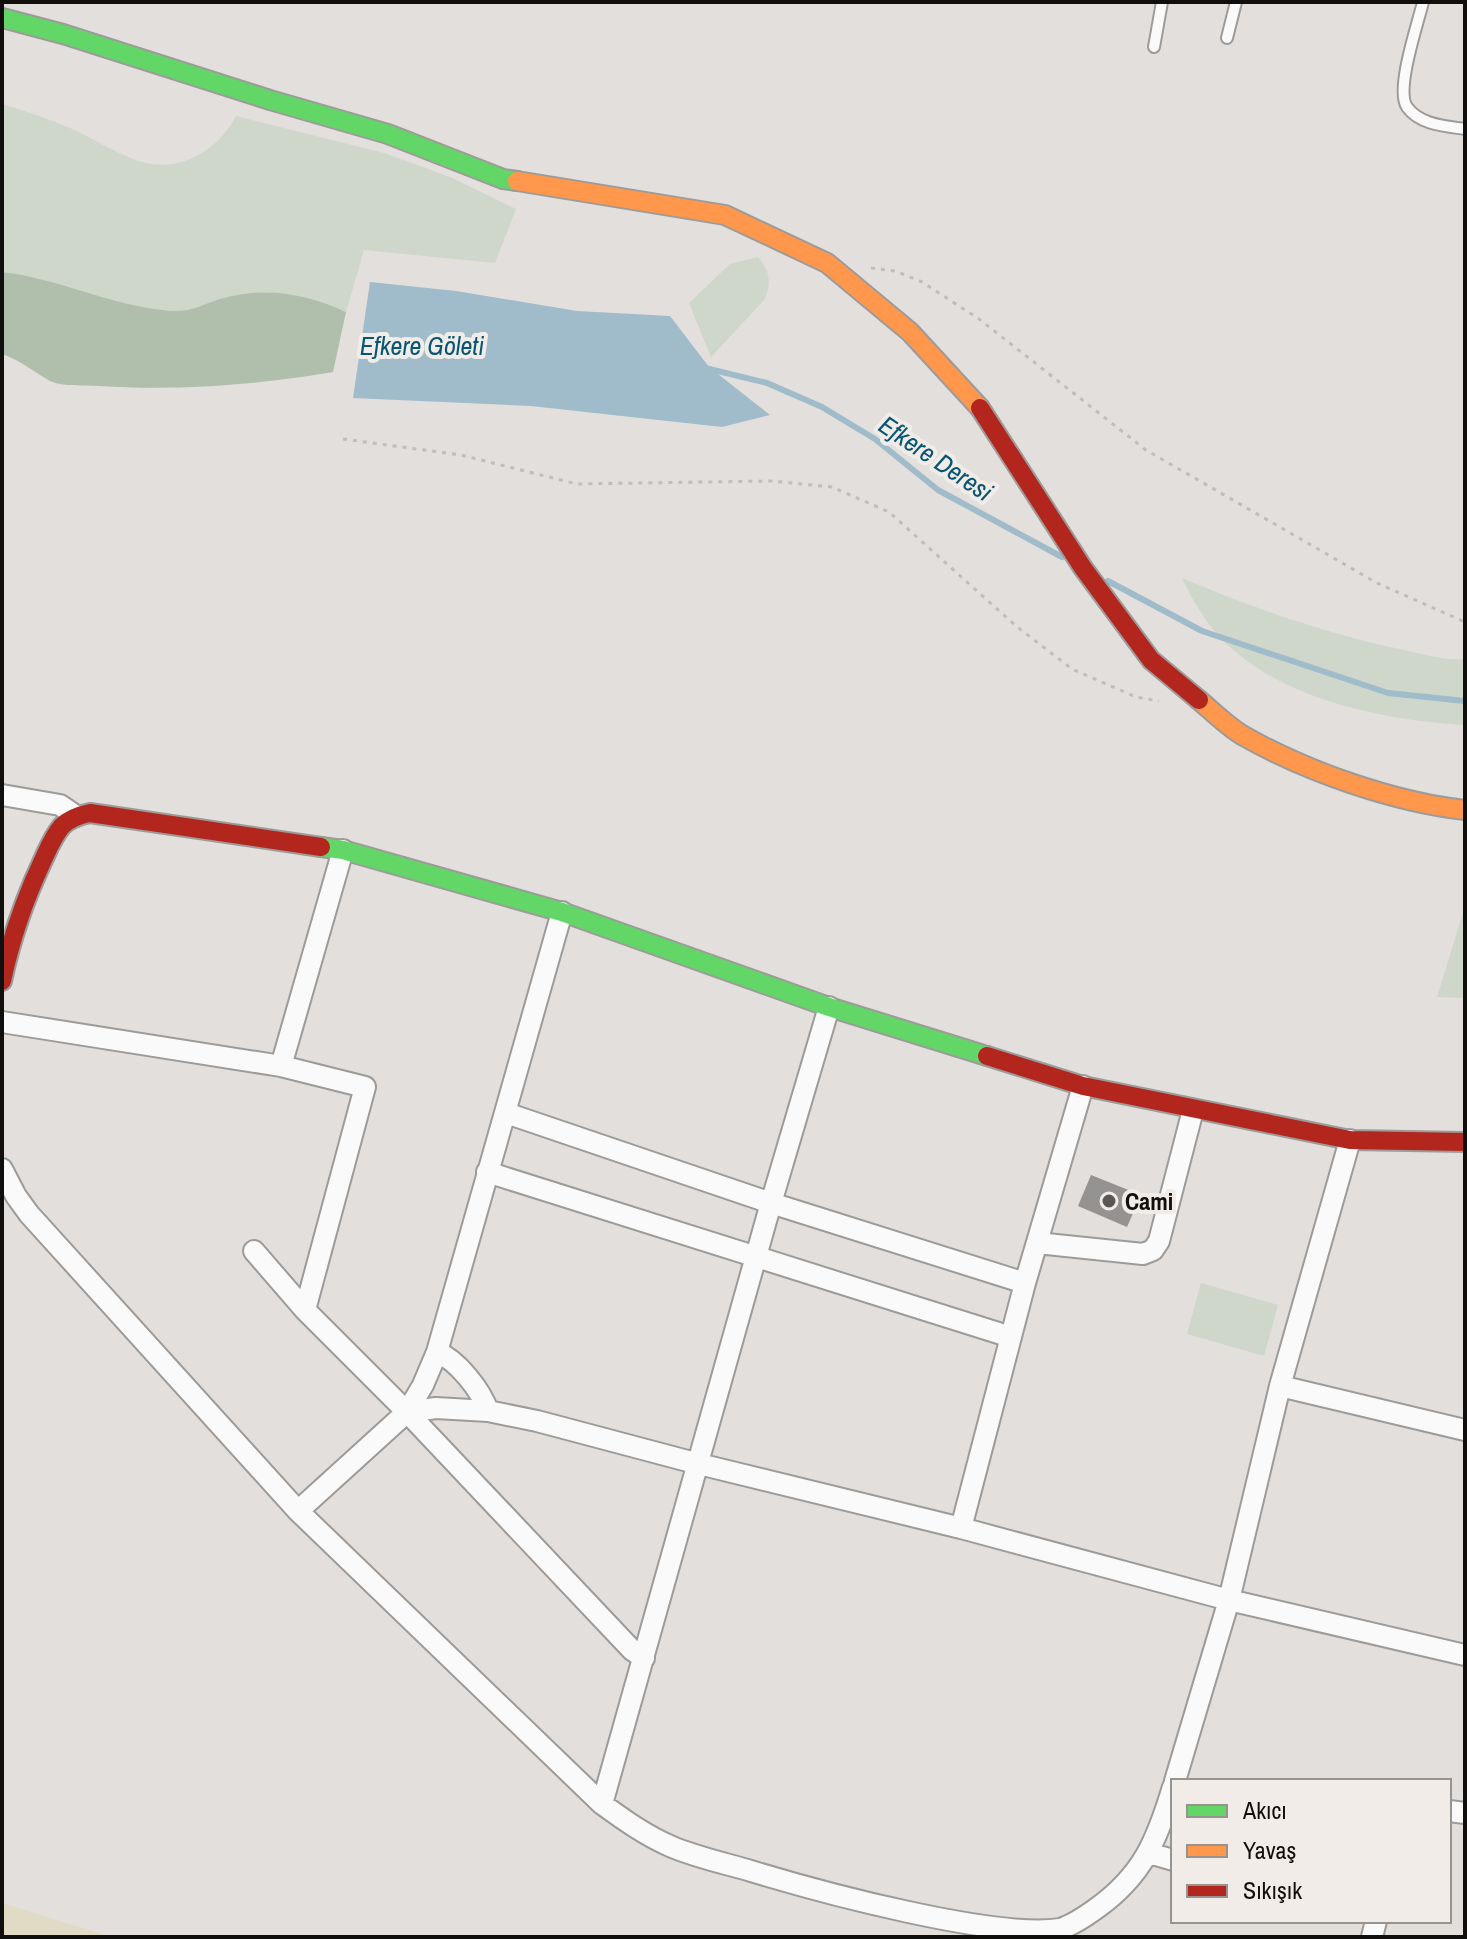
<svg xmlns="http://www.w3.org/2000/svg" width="1467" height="1939" font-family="'Archivo Narrow',sans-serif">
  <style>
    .green { fill: #ced7ca }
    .forest { fill: #b0beac }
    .sand { fill: #e1dac4 }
    .water { fill: #a0bbca }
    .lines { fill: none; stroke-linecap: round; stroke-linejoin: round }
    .stream { stroke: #a0bbca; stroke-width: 6 }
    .building { fill: #959391 }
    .lane-casing { stroke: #9d9b99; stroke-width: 14 }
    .street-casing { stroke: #9d9b99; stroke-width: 24 }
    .fast-casing { stroke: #9d9b99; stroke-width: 22 }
    .slow-casing { stroke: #9d9b99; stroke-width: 22 }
    .jam-casing { stroke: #9d9b99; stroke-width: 22 }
    .path { stroke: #bfbebd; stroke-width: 3; stroke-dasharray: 4 6; stroke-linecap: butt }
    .lane { stroke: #fbfafa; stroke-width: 10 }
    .street { stroke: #fbfafa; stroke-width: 20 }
    .fast { stroke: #63d668; stroke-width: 18 }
    .slow { stroke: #ff974d; stroke-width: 18 }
    .jam { stroke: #b3261e; stroke-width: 18 }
    .poi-dot { fill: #5a5855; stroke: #f1ece7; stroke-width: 3 }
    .labels { text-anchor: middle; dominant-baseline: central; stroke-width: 8; stroke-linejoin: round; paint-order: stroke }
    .poi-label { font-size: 24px; font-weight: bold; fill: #100f0d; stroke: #f1ece7; text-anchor: start }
    .water-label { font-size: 26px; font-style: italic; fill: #075574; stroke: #f1ece7 }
  </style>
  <rect width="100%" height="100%" fill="#e2dfdc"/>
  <path class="green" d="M2,104C26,111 49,119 72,129C92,138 112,151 133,159C174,176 216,154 236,116L384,153L450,177L516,209L495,263L364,250L346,312C308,294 269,287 227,297C199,304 195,314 163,310C107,304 57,278 2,272Z
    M758,257C770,270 772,284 764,300L711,357L689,303L730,264Z
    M1182,578C1255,609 1328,634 1404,650C1423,654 1446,661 1465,659V725C1382,720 1276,699 1218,635C1203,618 1192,599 1182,578Z
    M1465,906V998L1437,997Z
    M1201,1283L1278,1305L1264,1356L1187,1334Z"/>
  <path class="forest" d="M2,272C57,278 107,304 163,310C195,314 199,304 227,297C269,287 308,294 346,312L333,372C255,385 178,391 99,386C85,385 63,387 50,381C34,372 20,360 2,354Z"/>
  <path class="sand" d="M2,1903L111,1937H2Z"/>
  <path class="water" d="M370,282L456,291L577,311L670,316L709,367L770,415L722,427L531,406L353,398Z"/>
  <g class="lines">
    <path class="stream" d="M701,367L767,383L822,407L875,439L938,490L1062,557
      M1108,581L1202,631L1388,693L1465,701"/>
  </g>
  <path class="building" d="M1091,1175L1141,1195L1127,1227L1078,1206Z"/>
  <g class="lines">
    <defs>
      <path id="lane" d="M1423,2C1418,23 1395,90 1407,107C1420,125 1445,126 1465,129
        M1227,38L1236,2
        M1154,47L1162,2"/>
      <path id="street" d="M2,795L60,805L76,816
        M2,1022L281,1066L365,1087L305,1310
        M281,1066L343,850
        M506,1113L771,1203L1025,1283
        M2,1169L16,1196L29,1214L298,1511L602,1804C624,1820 645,1835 670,1846C695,1857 724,1863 751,1871C820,1892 994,1939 1060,1929C1073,1925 1086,1916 1097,1908C1143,1875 1157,1840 1173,1787
        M487,1172L1011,1337
        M1037,1243L1143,1254L1153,1250L1159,1241L1193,1110
        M254,1251L305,1310L407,1412L436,1408L488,1411L537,1421L699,1464L961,1528L1229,1600L1465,1655
        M437,1352C457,1360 481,1390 488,1411
        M1280,1386L1465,1430
        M407,1412L632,1650L644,1658
        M298,1511L407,1412L423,1385L437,1352L562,912
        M961,1528L1025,1283L1083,1086
        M1175,1781L1229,1600L1280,1386L1350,1140
        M602,1804L771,1203L829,1007
        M1449,1811L1465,1813
        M1149,1853L1173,1860
        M1372,1937L1376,1921"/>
      <path id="fast" d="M2,18L63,34L270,100L388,134L503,179L517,181
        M321,847L343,850L562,912L829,1007L987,1056"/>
      <path id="slow" d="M517,181L725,215L827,263L910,332L980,408
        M1199,700C1212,711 1227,726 1242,735C1305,771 1393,802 1465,810"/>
      <path id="jam" d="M980,408L1083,568L1151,660L1199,700
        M2,981C11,938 25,898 44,858C49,847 54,835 62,826C70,818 80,815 90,813L321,847
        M987,1056L1083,1086L1350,1140L1465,1142"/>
    </defs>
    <use href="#lane" class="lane-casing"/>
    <use href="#street" class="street-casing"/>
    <use href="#fast" class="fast-casing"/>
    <use href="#slow" class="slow-casing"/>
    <use href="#jam" class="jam-casing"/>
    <path class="path" d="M871,268L895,271L922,282L979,319L1146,450L1377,583L1465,622
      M343,439L461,455L577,484L771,481L832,487L889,512L1016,626L1072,669L1136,697L1159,701"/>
    <use href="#lane" class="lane"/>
    <use href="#street" class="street"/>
    <use href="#fast" class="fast"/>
    <use href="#slow" class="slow"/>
    <use href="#jam" class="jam"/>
  </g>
  <circle class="poi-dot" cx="1109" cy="1201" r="8"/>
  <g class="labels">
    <g class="poi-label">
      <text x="1125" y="1201">Cami</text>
    </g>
    <g class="water-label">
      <text x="422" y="345">Efkere Göleti</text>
      <text transform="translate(936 458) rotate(34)">Efkere Deresi</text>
    </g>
  </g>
  <rect width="1467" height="1939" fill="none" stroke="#100f0d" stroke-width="8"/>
  <rect x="1171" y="1779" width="280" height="144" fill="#f1ece7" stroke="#979490" stroke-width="2"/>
  <rect x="1187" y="1805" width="40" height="12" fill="#63d668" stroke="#979490" stroke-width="2"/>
  <text x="1243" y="1819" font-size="24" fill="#100f0d">Akıcı</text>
  <rect x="1187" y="1845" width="40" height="12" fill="#ff974d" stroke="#979490" stroke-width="2"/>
  <text x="1243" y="1859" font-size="24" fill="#100f0d">Yavaş</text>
  <rect x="1187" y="1885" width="40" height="12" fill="#b3261e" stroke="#979490" stroke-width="2"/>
  <text x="1243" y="1899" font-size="24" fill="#100f0d">Sıkışık</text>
</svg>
